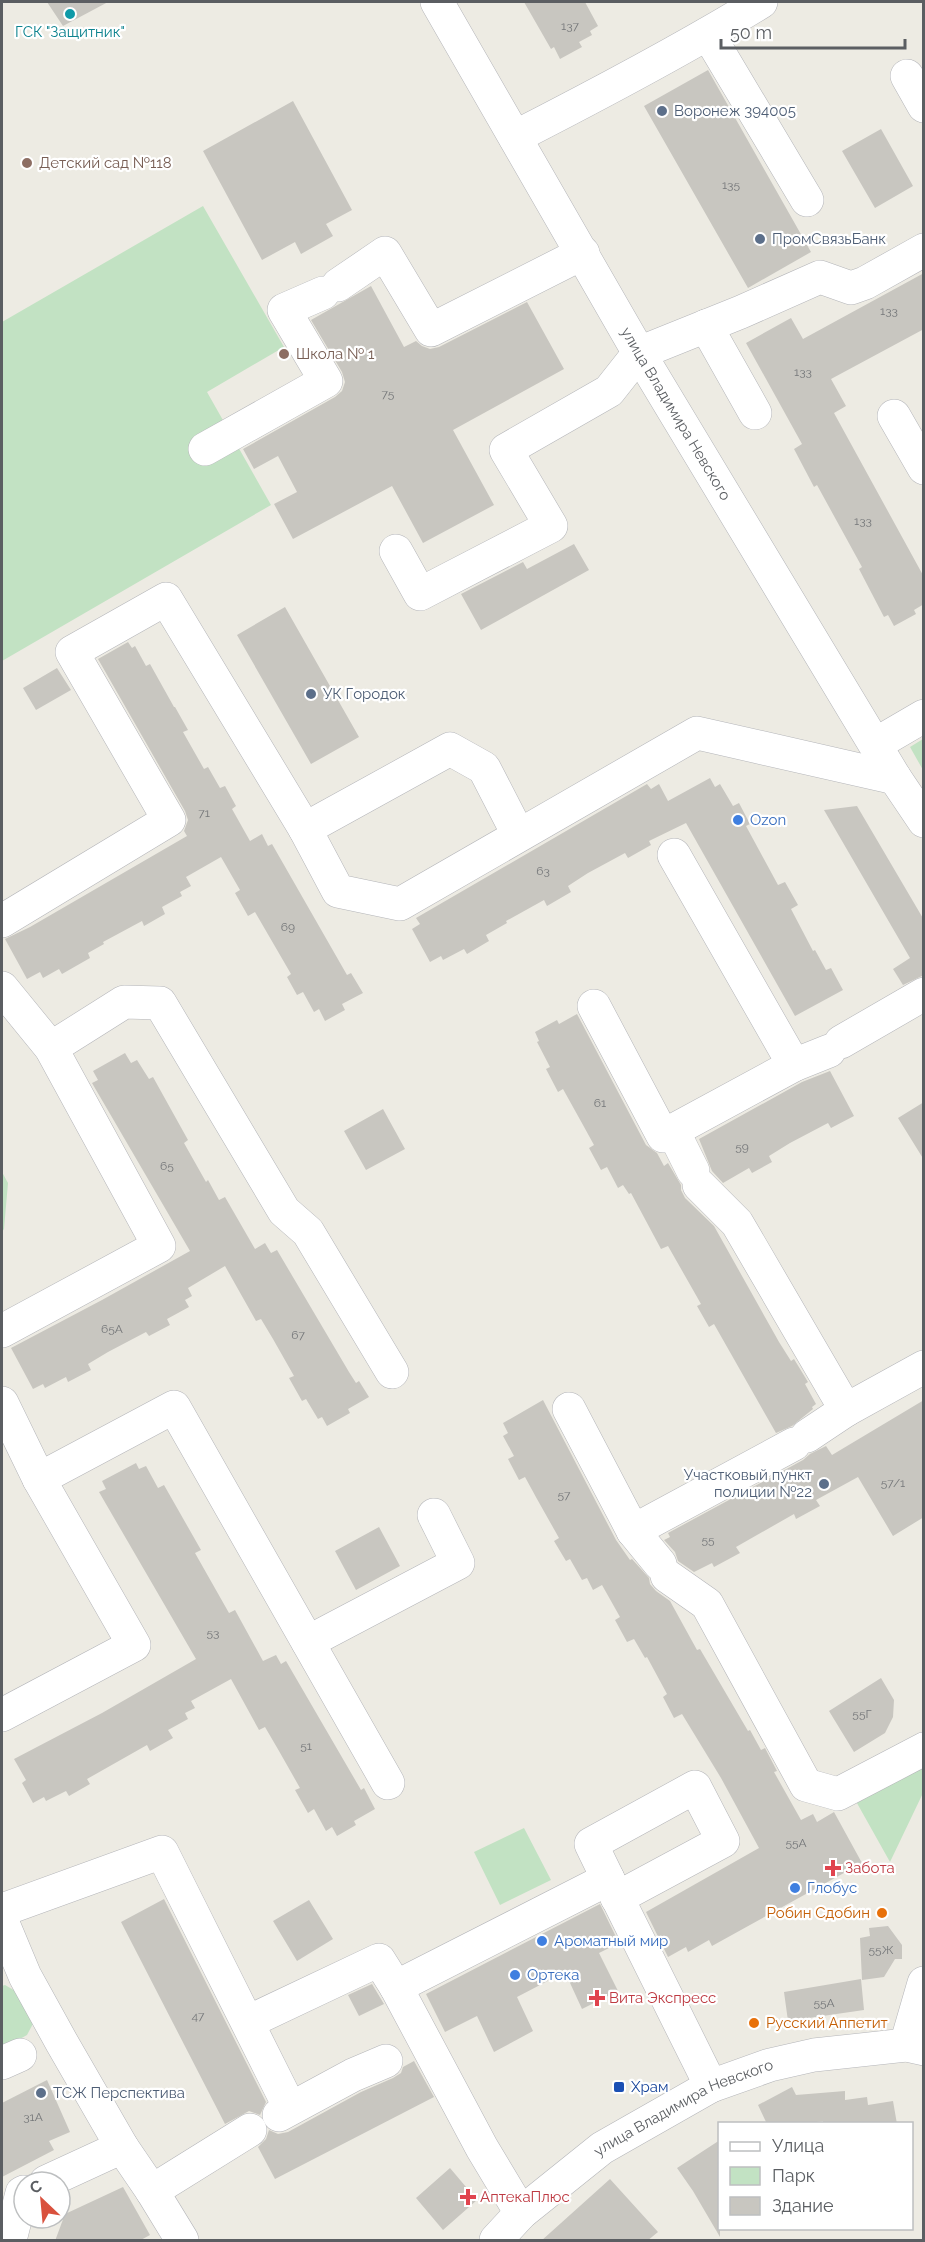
<svg xmlns="http://www.w3.org/2000/svg" width="925" height="2242" font-family="Raleway,sans-serif">
  <style>
    .green { fill: #c2e2c3 }
    .building { fill: #c8c6c0 }
    .lines { fill: none; stroke-linecap: round; stroke-linejoin: round }
    .minor-casing { stroke: #b4b5b9; stroke-width: 34 }
    .minor { stroke: #fff; stroke-width: 33 }
    .culture-dot { fill: #0f9aa8; stroke: #fff; stroke-width: 2 }
    .service-dot { fill: #5c6f8a; stroke: #fff; stroke-width: 2 }
    .education-dot { fill: #8d6e63; stroke: #fff; stroke-width: 2 }
    .shop-dot { fill: #3f7fe0; stroke: #fff; stroke-width: 2 }
    .health-dot { fill: #e0444e; stroke: #fff; stroke-width: 2 }
    .food-dot { fill: #e8710a; stroke: #fff; stroke-width: 2 }
    .transit-dot { fill: #1a4fb4; stroke: #fff; stroke-width: 2 }
    .labels { text-anchor: middle; dominant-baseline: central; stroke-width: 4.5; stroke-linejoin: round; paint-order: stroke }
    .number-label { font-size: 12px; fill: #76787a }
    .culture-label { font-size: 15px; fill: #0d838f; stroke: #fff }
    .service-label { font-size: 15px; fill: #4e5e75; stroke: #fff; text-anchor: start }
    .education-label { font-size: 15px; fill: #785e54; stroke: #fff; text-anchor: start }
    .street-label { font-size: 15px; fill: #5b5e62; stroke: #fff }
    .shop-label { font-size: 15px; fill: #366cbe; stroke: #fff; text-anchor: start }
    .health-label { font-size: 15px; fill: #be3a42; stroke: #fff; text-anchor: start }
    .food-label { font-size: 15px; fill: #c56008; stroke: #fff; text-anchor: end }
    .transit-label { font-size: 15px; fill: #164399; stroke: #fff; text-anchor: start }
  </style>
  <rect width="100%" height="100%" fill="#edebe3"/>
  <path class="green" d="M203,206L284,347L207,392L271,505L2,661V322Z
    M923,739V770L910,747Z
    M2,1172L8,1183L4,1229L2,1232Z
    M923,1758V1793L890,1862L853,1796Z
    M524,1828L551,1880L500,1905L474,1852Z
    M5,1985L24,1996L37,2016L27,2035L2,2049V1986Z"/>
  <path class="building" d="M47,2H108L63,26Z
    M524,2H585L598,26L590,31L592,35L579,42L582,47L560,59L554,47L551,49Z
    M708,70L811,252L748,288L644,106Z
    M293,101L352,210L326,224L333,236L301,254L295,242L262,260L203,151Z
    M881,129L913,186L875,208L842,151Z
    M924,273V329L831,379L846,406L834,413L924,577V604L914,610L916,614L894,626L888,615L884,617L859,569L862,567L817,485L814,487L794,449L802,444L746,343L791,318L803,339Z
    M371,286L404,347L416,341L422,346L430,349L439,347L527,302L564,369L453,430L494,505L423,543L392,486L293,539L274,504L297,492L278,456L254,469L243,449L335,397L342,391L345,382L342,372L311,320Z
    M574,544L589,570L481,630L461,594L523,562L527,569Z
    M285,607L359,737L311,764L237,635Z
    M128,642L132,648L135,646L146,666L150,664L174,707H175L188,730L183,732L204,769L208,767L220,788L225,786L236,806L232,809L250,841L262,834L268,846L272,844L347,975L351,973L363,993L342,1004L345,1010L325,1021L319,1009L314,1012L303,992L297,995L287,977L291,974L255,912L248,916L235,893L240,890L221,857L186,877L191,886L180,892L182,896L162,907L165,914L144,926L142,921L103,942L104,944L88,953L90,958L62,974L59,969L43,978L40,972L27,979L5,939L30,927L187,836L184,831L188,820L185,811L98,659Z
    M57,668L71,690L36,710L23,688Z
    M710,778L715,787L720,784L733,806L739,803L750,824L746,826L778,885L785,882L798,905L791,909L813,951L815,950L826,970L831,968L843,990L795,1016L686,823L649,841L651,845L628,858L625,853L588,873L568,886L571,892L547,906L544,900L506,921L507,923L486,935L489,941L467,954L464,949L443,960L441,956L430,962L412,929L420,924L416,918L647,784L651,789L659,784L668,801Z
    M857,806L924,920V975L903,985L893,969L910,958L824,810Z
    M577,1014L646,1145L657,1153L664,1166L668,1163L681,1185V1190L685,1198L714,1226L779,1342L791,1361L794,1359L808,1382L805,1384L816,1404L812,1407L813,1409L792,1426L776,1433L714,1324L709,1327L697,1306L701,1304L668,1246L661,1249L631,1193L629,1194L623,1185L618,1188L607,1167L601,1170L589,1148L594,1145L583,1125L563,1089L558,1092L546,1069L550,1067L537,1042L539,1041L535,1032L557,1020L559,1024Z
    M125,1053L131,1063L137,1060L149,1079L153,1077L188,1140L184,1143L206,1182L208,1180L219,1200L225,1197L255,1249L265,1243L271,1253L277,1250L349,1372L356,1383L359,1381L369,1397L348,1409L350,1413L327,1426L322,1417L318,1419L306,1399L302,1401L289,1378L294,1376L273,1339L261,1319L256,1321L225,1266L188,1288L192,1296L185,1300L189,1307L167,1319L170,1325L149,1336L146,1332L108,1352L88,1364L91,1370L68,1382L66,1377L45,1388L43,1384L33,1389L11,1348L102,1300L190,1251L92,1083L98,1080L93,1071Z
    M830,1071L854,1116L831,1128L828,1123L790,1143L769,1156L772,1162L752,1173L749,1168L723,1183L712,1171L699,1139L802,1082Z
    M924,1102V1160L898,1118Z
    M383,1109L405,1149L366,1170L344,1131Z
    M543,1400L616,1540L630,1560L632,1559L649,1578L650,1584L656,1591L670,1601L697,1650L700,1649L748,1731L750,1730L761,1750L765,1748L777,1771L774,1772L801,1820L813,1814L817,1822L834,1812L862,1863L712,1946L709,1940L688,1952L686,1947L668,1957L646,1912L759,1848L721,1778L682,1714L674,1718L663,1697L667,1694L647,1657L645,1658L634,1639L627,1642L615,1620L620,1617L602,1585L593,1590L587,1578L582,1580L570,1559L566,1561L554,1541L559,1538L537,1499L525,1477L519,1480L508,1459L514,1456L503,1436L508,1433L503,1423Z
    M924,1400V1517L893,1536L858,1477L816,1500L820,1506L796,1519L794,1514L736,1547L740,1553L714,1567L712,1563L694,1572L678,1561L675,1552L664,1540L670,1537L668,1533L803,1460L810,1454L826,1446L832,1455Z
    M136,1463L139,1469L146,1466L158,1488L164,1485L201,1550L195,1553L229,1613L235,1610L263,1661L276,1655L281,1664L286,1661L361,1790L364,1788L375,1809L354,1821L356,1825L337,1836L332,1827L326,1831L314,1809L308,1813L295,1790L300,1788L279,1751L265,1727L259,1730L231,1679L191,1701L195,1708L185,1713L188,1719L168,1730L173,1738L150,1751L147,1745L87,1779L90,1784L69,1796L66,1791L46,1801L44,1797L33,1803L22,1783L26,1780L14,1759L102,1713L196,1659L99,1492L106,1489L102,1481Z
    M379,1527L400,1566L356,1590L335,1551Z
    M881,1678L894,1700L893,1717L885,1733L854,1752L829,1711Z
    M164,1899L266,2102L260,2115L249,2111L225,2124L121,1922Z
    M309,1900L333,1939L297,1961L273,1921Z
    M600,1904L619,1943L599,1953L618,1991L582,2009L565,1972L517,1997L533,2031L494,2052L477,2016L445,2032L426,1994Z
    M888,1926L902,1945V1959H895L884,1977L862,1980L860,1938L870,1936L869,1928Z
    M861,1979L864,2010L788,2021L784,1992Z
    M372,1984L384,2004L359,2016L348,1995Z
    M414,2061L434,2097L275,2179L258,2147L266,2139L269,2130L278,2134L288,2132L361,2092L393,2078L401,2073L403,2067Z
    M47,2080L70,2132L49,2141L54,2150L2,2177V2103Z
    M792,2087L796,2095L845,2091V2100L867,2097L868,2105L893,2101L897,2124H823V2121L803,2124H767L758,2105Z
    M720,2140V2237L693,2191L677,2168Z
    M450,2168L477,2200L443,2230L416,2198Z
    M610,2179L658,2232L647,2241H541Z
    M123,2187L150,2235L139,2241H55L65,2214Z"/>
  <g class="lines">
    <defs>
      <g id="minor">
        <path id="s1" d="M437,2L639,353L895,778L924,821"/>
        <path d="M708,34L807,200"/>
        <path d="M907,76L924,106"/>
        <path d="M515,137C599,94 681,51 761,2"/>
        <path d="M338,285L385,253L431,330L583,253"/>
        <path d="M706,326L755,413"/>
        <path d="M894,416L924,468"/>
        <path d="M205,449L326,381L284,310L323,293"/>
        <path d="M396,551L420,594L551,526L506,450L609,391L639,353L741,312L820,277L851,288L865,283L924,250"/>
        <path d="M876,744L924,716"/>
        <path d="M305,829L450,749L484,768L518,834"/>
        <path d="M674,855L794,1065"/>
        <path d="M2,921L169,820L72,652L166,599L305,829L338,891L400,904L697,733L895,778"/>
        <path d="M2,988L51,1048L159,1246L2,1331"/>
        <path d="M594,1006L663,1136L794,1065L829,1051"/>
        <path d="M841,1042L924,994"/>
        <path d="M51,1048L124,1002L160,1003L284,1211L308,1232L392,1372"/>
        <path d="M673,1131L693,1171"/>
        <path d="M699,1185L737,1223L846,1410L924,1367"/>
        <path d="M2,1403L39,1479L134,1645L2,1715"/>
        <path d="M569,1409L633,1531L794,1444"/>
        <path d="M807,1436L846,1410"/>
        <path d="M39,1479L174,1407L388,1783"/>
        <path d="M633,1531L660,1564"/>
        <path d="M667,1576L707,1604L806,1785L838,1794L924,1749"/>
        <path d="M308,1642L458,1563L434,1515"/>
        <path d="M608,1879L711,2086"/>
        <path d="M2,1910L162,1852L290,2108"/>
        <path d="M2,1921L25,1976L62,2043L122,2147L152,2191L182,2240"/>
        <path d="M396,1987L608,1879L591,1844L695,1787L723,1841L617,1898"/>
        <path d="M248,2022L379,1960L396,1987L482,2148L521,2213"/>
        <path d="M906,2045L924,1983"/>
        <path d="M2,2063L20,2055"/>
        <path d="M279,2115L353,2075L386,2061"/>
        <path d="M46,2182L122,2147"/>
        <path d="M152,2191L250,2130"/>
        <path d="M10,2240L22,2193L24,2192"/>
        <path id="s2" d="M496,2240L521,2213L602,2148L711,2086L770,2065L814,2055L906,2045L924,2049"/>
      </g>
    </defs>
    <use href="#minor" class="minor-casing"/>
    <use href="#minor" class="minor"/>
  </g>
  <circle class="culture-dot" cx="70" cy="14" r="6"/>
  <g class="service-dot">
    <circle cx="662" cy="111" r="6"/>
    <circle cx="760" cy="239" r="6"/>
    <circle cx="311" cy="694" r="6"/>
    <circle cx="824" cy="1484" r="6"/>
    <circle cx="41" cy="2093" r="6"/>
  </g>
  <g class="education-dot">
    <circle cx="27" cy="163" r="6"/>
    <circle cx="284" cy="354" r="6"/>
  </g>
  <g class="shop-dot">
    <circle cx="738" cy="820" r="6"/>
    <circle cx="795" cy="1888" r="6"/>
    <circle cx="542" cy="1941" r="6"/>
    <circle cx="515" cy="1975" r="6"/>
  </g>
  <g class="health-dot">
    <path d="M830 1859h6v6h6v6h-6v6h-6v-6h-6v-6h6z"/>
    <path d="M594 1989h6v6h6v6h-6v6h-6v-6h-6v-6h6z"/>
    <path d="M465 2188h6v6h6v6h-6v6h-6v-6h-6v-6h6z"/>
  </g>
  <g class="food-dot">
    <circle cx="882" cy="1913" r="6"/>
    <circle cx="754" cy="2023" r="6"/>
  </g>
  <rect class="transit-dot" x="613" y="2081" width="12" height="12" rx="3"/>
  <g class="labels">
    <g class="number-label">
      <text x="570" y="26">137</text>
      <text x="731" y="185">135</text>
      <text x="889" y="311">133</text>
      <text x="803" y="372">133</text>
      <text x="388" y="394">75</text>
      <text x="863" y="521">133</text>
      <text x="204" y="813">71</text>
      <text x="543" y="871">63</text>
      <text x="288" y="927">69</text>
      <text x="600" y="1103">61</text>
      <text x="742" y="1147">59</text>
      <text x="167" y="1166">65</text>
      <text x="112" y="1329">65А</text>
      <text x="298" y="1335">67</text>
      <text x="893" y="1483">57/1</text>
      <text x="564" y="1495">57</text>
      <text x="708" y="1540">55</text>
      <text x="213" y="1633">53</text>
      <text x="862" y="1714">55Г</text>
      <text x="306" y="1746">51</text>
      <text x="796" y="1843">55А</text>
      <text x="881" y="1950">55Ж</text>
      <text x="824" y="2003">55А</text>
      <text x="198" y="2016">47</text>
      <text x="33" y="2117">31А</text>
    </g>
    <g class="culture-label">
      <text x="70" y="32">ГСК "Защитник"</text>
    </g>
    <g class="service-label">
      <text x="674" y="111">Воронеж 394005</text>
      <text x="772" y="239">ПромСвязьБанк</text>
      <text x="323" y="694">УК Городок</text>
      <text x="812" y="1475" text-anchor="end">Участковый пункт<tspan x="812" dy="17">полиции №22</tspan></text>
      <text x="53" y="2093">ТСЖ Перспектива</text>
    </g>
    <g class="education-label">
      <text x="39" y="163">Детский сад №118</text>
      <text x="296" y="354">Школа № 1</text>
    </g>
    <g class="street-label">
      <text stroke="none"><textPath href="#s1" startOffset="476">улица Владимира Невского</textPath></text>
      <text stroke="none"><textPath href="#s2" startOffset="232">улица Владимира Невского</textPath></text>
    </g>
    <g class="shop-label">
      <text x="750" y="820">Ozon</text>
      <text x="807" y="1888">Глобус</text>
      <text x="554" y="1941">Ароматный мир</text>
      <text x="527" y="1975">Ортека</text>
    </g>
    <g class="health-label">
      <text x="845" y="1868">Забота</text>
      <text x="609" y="1998">Вита Экспресс</text>
      <text x="480" y="2197">АптекаПлюс</text>
    </g>
    <g class="food-label">
      <text x="870" y="1913">Робин Сдобин</text>
      <text x="766" y="2023" text-anchor="start">Русский Аппетит</text>
    </g>
    <g class="transit-label">
      <text x="631" y="2087">Храм</text>
    </g>
  </g>
  <rect width="925" height="2242" fill="none" stroke="#5b5e62" stroke-width="6"/>
  <rect x="718" y="2122" width="195" height="108" fill="#ffffff" stroke="#bdbfc0" stroke-width="1.5"/>
  <rect x="730" y="2142" width="30" height="9" fill="#ffffff" stroke="#bdbfc0" stroke-width="1.5"/>
  <text x="772" y="2152" font-size="18" fill="#5b5e62">Улица</text>
  <rect x="730" y="2167" width="30" height="18" fill="#c2e2c3" stroke="#bdbfc0" stroke-width="1.5"/>
  <text x="772" y="2182" font-size="18" fill="#5b5e62">Парк</text>
  <rect x="730" y="2197" width="30" height="18" fill="#c8c6c0" stroke="#bdbfc0" stroke-width="1.5"/>
  <text x="772" y="2212" font-size="18" fill="#5b5e62">Здание</text>
  <g transform="translate(42 2200) rotate(334)"><circle r="28" fill="#ffffff" stroke="#bdbfc0" stroke-width="1.5"/>
  <path d="M0-4.5L10 22L0 15L-10 22Z" fill="#d9513d"/>
  <text y="-9" font-size="16" font-weight="bold" text-anchor="middle" fill="#5b5e62">С</text>
  </g>
  <path d="M721 39v9h184v-9" fill="none" stroke="#5b5e62" stroke-width="3"/>
  <text x="730" y="39" font-size="18" fill="#5b5e62" stroke="#ffffff" stroke-width="4.5" paint-order="stroke">50 m</text>
</svg>
